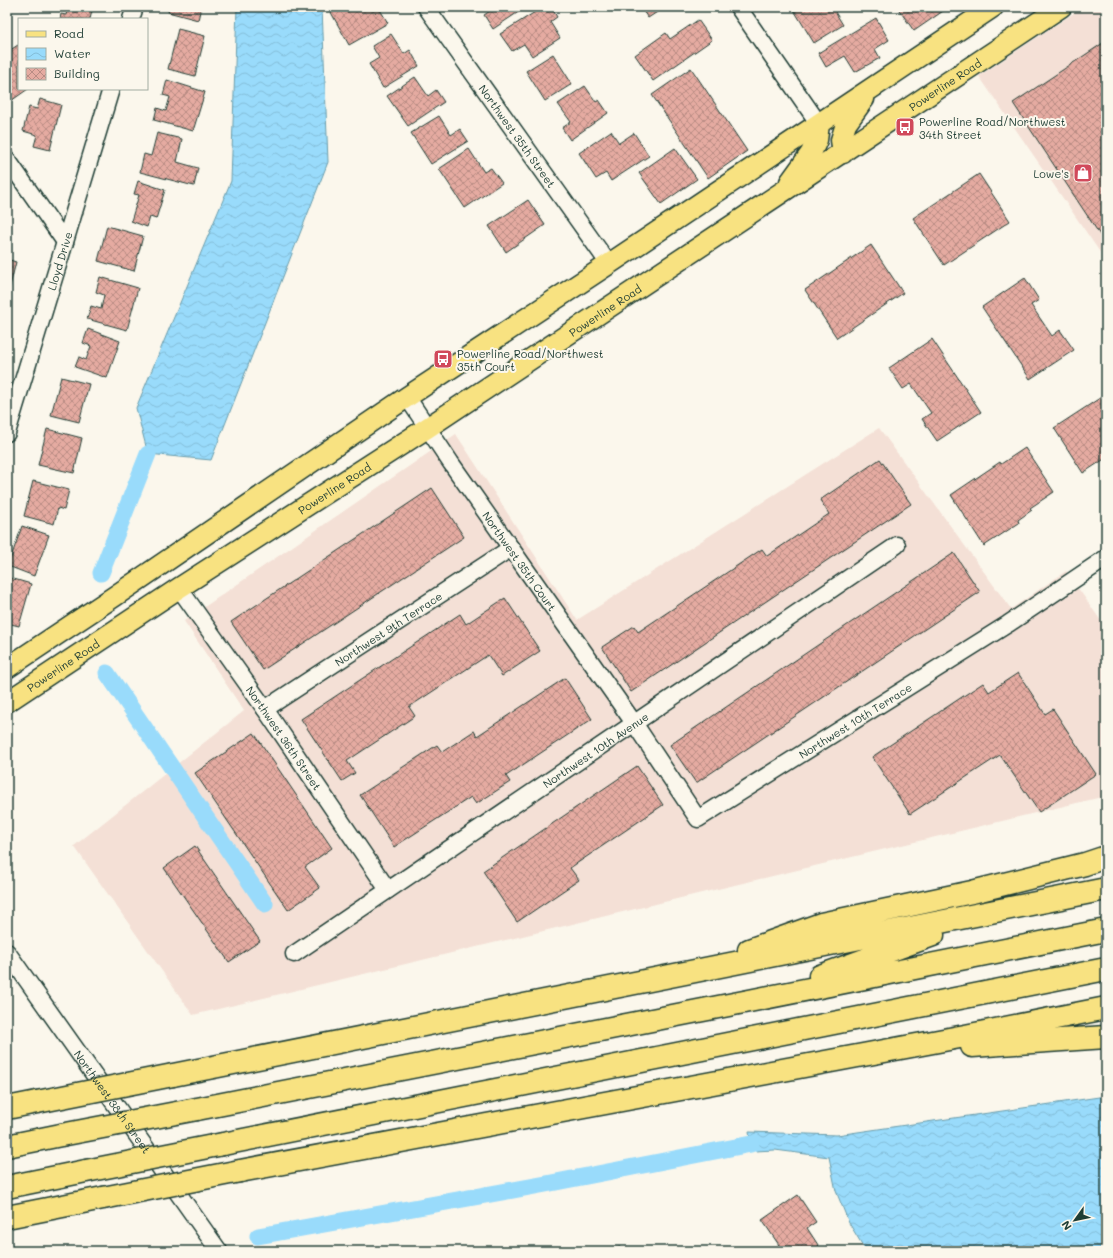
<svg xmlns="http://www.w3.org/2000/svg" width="1113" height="1258" font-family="Mali,sans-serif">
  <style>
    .built { fill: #f4e0d6 }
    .water { fill: url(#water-waves); stroke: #689cab }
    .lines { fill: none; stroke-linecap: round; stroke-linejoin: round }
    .canal { stroke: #99dbfb; stroke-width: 17 }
    .building { fill: url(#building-cross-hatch); stroke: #1f3d34 }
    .minor-casing { stroke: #1f3d34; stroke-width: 19 }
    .major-casing { stroke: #1f3d34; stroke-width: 23 }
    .highway-casing { stroke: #1f3d34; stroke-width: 25 }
    .minor { stroke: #fbf7ec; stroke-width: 16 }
    .major { stroke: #f8e281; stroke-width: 20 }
    .highway { stroke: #f8e281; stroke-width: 22 }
    .highway-bridge-casing { stroke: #1f3d34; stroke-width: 25; stroke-linecap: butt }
    .highway-bridge { stroke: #f8e281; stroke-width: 22 }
    .labels { text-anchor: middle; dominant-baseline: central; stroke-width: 4; stroke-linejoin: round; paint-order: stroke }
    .street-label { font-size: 11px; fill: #1f3d34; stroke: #fbf7ec }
    .poi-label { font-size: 11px; fill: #1f3d34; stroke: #fbf7ec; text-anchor: start }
  </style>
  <defs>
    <pattern id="water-waves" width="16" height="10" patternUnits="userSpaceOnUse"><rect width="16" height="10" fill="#99dbfb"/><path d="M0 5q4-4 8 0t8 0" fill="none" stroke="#83bdd8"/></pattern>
    <pattern id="building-cross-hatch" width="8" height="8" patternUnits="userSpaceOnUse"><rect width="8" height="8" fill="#e5aba1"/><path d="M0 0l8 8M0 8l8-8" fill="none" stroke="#b98c84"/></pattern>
  </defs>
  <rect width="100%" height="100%" fill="#fbf7ec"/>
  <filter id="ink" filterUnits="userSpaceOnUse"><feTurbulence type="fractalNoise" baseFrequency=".025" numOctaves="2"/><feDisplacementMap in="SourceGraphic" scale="8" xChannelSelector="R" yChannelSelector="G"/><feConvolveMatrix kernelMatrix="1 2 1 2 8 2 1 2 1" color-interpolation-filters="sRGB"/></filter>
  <g filter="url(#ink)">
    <path class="built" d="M1083,7H1106V261L979,76Z
      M879,428L1011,609L1066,571L1106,628V796L193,1015L74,846L244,711L184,621L456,434L577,620Z"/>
    <path class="water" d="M237,7H322L328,162L211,460L148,454L136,408L231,181Z
      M1106,1096V1251H866L849,1223L836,1191L829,1157L775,1150L755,1151L751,1144L749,1132L837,1135Z"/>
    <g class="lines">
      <path class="canal" d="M101,573L148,454
        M107,673L265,904
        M258,1236L546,1184L751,1144"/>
    </g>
    <path class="building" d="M68,7H93L90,19H60L61,14L66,15Z
      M170,7H201L198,20L168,12Z
      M328,7H371L373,11L379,8L388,23L349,45Z
      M487,7H526L493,29L484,15L490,11Z
      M543,7H551L557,17L550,22L560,38L532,56L524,44L512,51L500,34Z
      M640,7H665L648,18Z
      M792,7H832L843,25L814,43Z
      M897,7H949L914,31Z
      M876,18L889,40L875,49L880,58L855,72L845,56L826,67L818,53Z
      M698,20L712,40L653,81L635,55L666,33L670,39Z
      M178,29L205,36L195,76L168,69Z
      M391,34L404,54L410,50L419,66L383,88L369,64L379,58L372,46Z
      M1106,41V244L1013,103Z
      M18,45L19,47V89H28L8,103L7,101V52Z
      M553,54L572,84L545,101L526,71Z
      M691,68L747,151L708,178L652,95Z
      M415,77L428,96L436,90L444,102L408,126L387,96Z
      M167,80L205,92L193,131L154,120L157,108L166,111L170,97L163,95Z
      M585,86L596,102L599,100L608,113L570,140L562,128L571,122L558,104Z
      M40,99L61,105L50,150L34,146L37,135L23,131L29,107L37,109Z
      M439,116L451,135L460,129L468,141L431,164L411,133Z
      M611,131L619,143L634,133L649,156L611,181L606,173L596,179L579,153Z
      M157,133L182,139L177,162L198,168L194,186L140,172L144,154L151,156Z
      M675,148L697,179L661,204L639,173Z
      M469,149L484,172L491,168L502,183L465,208L439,169Z
      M979,174L1010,221L944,265L913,218Z
      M138,181L165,190L156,219L150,217L147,227L131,221L139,195L134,194Z
      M528,200L545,225L506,252L489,226Z
      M107,226L143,236L134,271L98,261Z
      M871,245L903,293L837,338L805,290Z
      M7,259L16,262L7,298Z
      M100,277L138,288L127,330L87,319L91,306L101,309L104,295L96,292Z
      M1025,278L1039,300L1031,305L1052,336L1060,330L1074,350L1030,379L982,307Z
      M88,329L120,341L107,378L75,367L79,357L86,360L91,346L83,343Z
      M932,339L981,412L937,441L922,419L931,413L911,384L903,389L889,368Z
      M61,377L89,384L79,422L51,415Z
      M1106,394V458L1083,473L1054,428Z
      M47,429L82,438L74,473L38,465Z
      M1025,448L1054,492L1030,508L1032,510L1018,520L1019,523L984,546L951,495L1000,462L1001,464Z
      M880,459L911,504L631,692L602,647L634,626L638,632L762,549L767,556L829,514L820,500Z
      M33,481L69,490L64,510L58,508L54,524L24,516Z
      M432,488L464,537L263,670L231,622Z
      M22,526L49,535L34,576L8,566Z
      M954,553L980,592L696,783L670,745Z
      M7,577L31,584L19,626L7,623Z
      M505,598L540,651L502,676L488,655L409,707L415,716L347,761L355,773L342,781L301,719L460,614L466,624Z
      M1018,673L1045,714L1053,709L1096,774L1039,812L1000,755L910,814L872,757L983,683L989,692Z
      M565,678L592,719L506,776L510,782L476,804L471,797L394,847L360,795L437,745L442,752L474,731L477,736Z
      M254,733L332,848L305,867L320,888L288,910L195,773Z
      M637,766L663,805L570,868L579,880L517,922L483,871Z
      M195,846L260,941L229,962L164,868Z
      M798,1195L816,1222L807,1228L822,1251H770L779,1245L762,1220Z
      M620,1247L621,1251H597Z"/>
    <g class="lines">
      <defs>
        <g id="minor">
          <path id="s1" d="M426,7L609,264"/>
          <path d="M738,7L819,124"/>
          <path d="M131,19L135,7"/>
          <path d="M7,159L65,242"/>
          <path id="s2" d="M407,397L451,463L634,723L698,819L1008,624L1106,558"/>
          <path id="s3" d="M7,433L65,242L111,89"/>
          <path id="s4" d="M179,588L265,709L388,890"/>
          <path id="s5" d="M265,709L511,548"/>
          <path id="s6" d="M7,952L219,1251"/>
          <path id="s7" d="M294,954L897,545"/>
        </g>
        <g id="major">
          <path d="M843,153L841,140L846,124L864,99"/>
          <path d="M790,182L811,153L817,140L819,124"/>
          <path d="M7,668L115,596L407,397L609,264L993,7"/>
          <path id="s8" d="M7,702L179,588L427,428L1061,7"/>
        </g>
        <path id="highway" d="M749,950L821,924L972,892L1085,864L1106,857
          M820,976L933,935
          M972,1046L1106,1037
          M173,1075L1106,889
          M7,1108L37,1102
          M197,1109L749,1001L1106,930
          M223,1144L1106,969
          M7,1146L61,1135
          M240,1171L965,1036L1106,1008
          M7,1187L86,1171
          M7,1217L103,1198"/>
      </defs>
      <use href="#minor" class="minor-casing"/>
      <use href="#major" class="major-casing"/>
      <use href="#highway" class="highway-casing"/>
      <use href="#minor" class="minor"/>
      <use href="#major" class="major"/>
      <use href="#highway" class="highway"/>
      <defs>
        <path id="highway-bridge" d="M37,1102L173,1075
          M61,1135L197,1109
          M86,1171L223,1144
          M103,1198L240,1171"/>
      </defs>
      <use href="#highway-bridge" class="highway-bridge-casing"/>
      <use href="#highway-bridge" class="highway-bridge"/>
    </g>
  </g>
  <defs>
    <symbol id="bus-square" viewBox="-11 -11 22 22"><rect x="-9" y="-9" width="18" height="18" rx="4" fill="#d1495b" stroke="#fbf7ec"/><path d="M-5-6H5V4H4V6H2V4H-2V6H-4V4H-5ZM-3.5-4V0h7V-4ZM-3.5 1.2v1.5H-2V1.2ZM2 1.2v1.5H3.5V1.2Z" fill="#fff"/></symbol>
    <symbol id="shop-square" viewBox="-11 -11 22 22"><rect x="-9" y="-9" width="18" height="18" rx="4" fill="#d1495b" stroke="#fbf7ec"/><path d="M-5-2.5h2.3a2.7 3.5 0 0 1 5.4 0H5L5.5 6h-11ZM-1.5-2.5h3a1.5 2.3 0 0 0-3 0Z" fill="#fff"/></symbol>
  </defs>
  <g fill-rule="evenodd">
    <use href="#bus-square" x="894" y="116" width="22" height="22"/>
    <use href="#shop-square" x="1072" y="162" width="22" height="22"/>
    <use href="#bus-square" x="432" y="348" width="22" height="22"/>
  </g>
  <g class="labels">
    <g class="street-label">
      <text stroke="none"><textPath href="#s8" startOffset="1123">Powerline Road</textPath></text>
      <text stroke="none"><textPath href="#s1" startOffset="158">Northwest 35th Street</textPath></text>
      <text stroke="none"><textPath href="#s3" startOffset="180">Lloyd Drive</textPath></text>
      <text stroke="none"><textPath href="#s8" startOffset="715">Powerline Road</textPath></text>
      <text stroke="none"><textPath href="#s8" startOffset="391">Powerline Road</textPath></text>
      <text stroke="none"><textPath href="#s2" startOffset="199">Northwest 35th Court</textPath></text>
      <text stroke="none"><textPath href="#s5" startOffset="147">Northwest 9th Terrace</textPath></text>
      <text stroke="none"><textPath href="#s8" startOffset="67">Powerline Road</textPath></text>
      <text stroke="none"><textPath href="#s2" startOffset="698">Northwest 10th Terrace</textPath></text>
      <text stroke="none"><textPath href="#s4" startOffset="183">Northwest 36th Street</textPath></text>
      <text stroke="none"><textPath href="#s7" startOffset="364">Northwest 10th Avenue</textPath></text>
      <text stroke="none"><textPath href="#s6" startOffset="183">Northwest 38th Street</textPath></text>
    </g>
    <g class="poi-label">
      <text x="919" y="121">Powerline Road/Northwest<tspan x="919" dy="13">34th Street</tspan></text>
      <text x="1069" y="173" text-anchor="end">Lowe's</text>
      <text x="457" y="353">Powerline Road/Northwest<tspan x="457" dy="13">35th Court</tspan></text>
    </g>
  </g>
  <rect width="1113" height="1258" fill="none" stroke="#fbf7ec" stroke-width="24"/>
  <rect x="12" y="12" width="1089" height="1234" fill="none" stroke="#1f3d34" stroke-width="1.5" filter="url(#ink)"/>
  <rect x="18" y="18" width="130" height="72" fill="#fbf7ec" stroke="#a3ada2"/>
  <rect x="26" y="31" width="20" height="6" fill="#f8e281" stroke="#a3ada2"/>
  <text x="54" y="38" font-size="12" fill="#1f3d34">Road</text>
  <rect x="26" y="48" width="20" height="12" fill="url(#water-waves)" stroke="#a3ada2"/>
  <text x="54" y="58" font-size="12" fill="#1f3d34">Water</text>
  <rect x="26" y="68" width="20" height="12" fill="url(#building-cross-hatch)" stroke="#a3ada2"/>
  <text x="54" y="78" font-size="12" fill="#1f3d34">Building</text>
  <g transform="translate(1075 1220) rotate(237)" stroke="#fbf7ec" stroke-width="3" paint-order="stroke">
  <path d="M0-3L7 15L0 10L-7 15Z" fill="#1f3d34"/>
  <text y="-6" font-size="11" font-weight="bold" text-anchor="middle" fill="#1f3d34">N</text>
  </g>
</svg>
